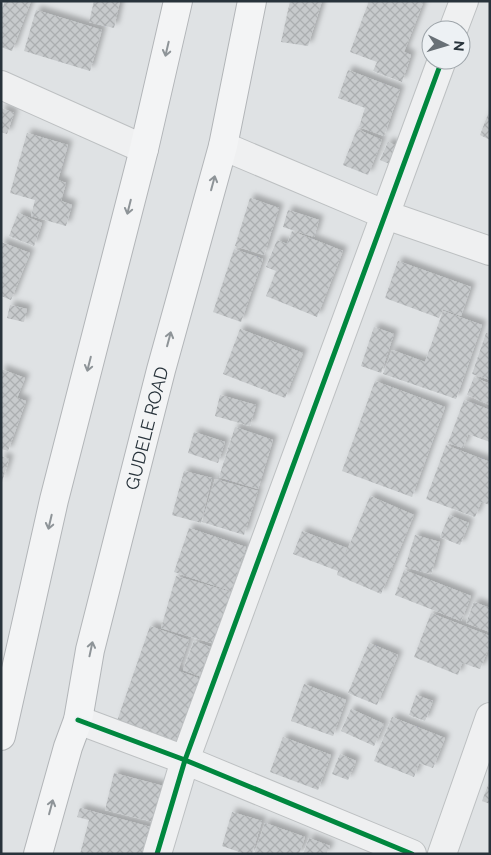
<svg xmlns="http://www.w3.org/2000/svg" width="491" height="855" font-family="Raleway,sans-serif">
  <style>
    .building { fill: url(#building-cross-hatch); filter: url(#shadow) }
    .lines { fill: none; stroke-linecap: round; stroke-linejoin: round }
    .minor-casing { stroke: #bdc0c2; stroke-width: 30 }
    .trunk-casing { stroke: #b2b5b8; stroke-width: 30 }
    .minor { stroke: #eff0f1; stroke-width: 28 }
    .trunk { stroke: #f3f4f5; stroke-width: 28 }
    .cycleway-casing { stroke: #edf1f4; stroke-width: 8 }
    .cycleway { stroke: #00873e; stroke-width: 5 }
    .oneway { stroke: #8e9498 }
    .labels { text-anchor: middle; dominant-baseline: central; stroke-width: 4.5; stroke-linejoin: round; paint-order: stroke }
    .street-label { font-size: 18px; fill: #28333b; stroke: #edf1f4 }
  </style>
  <defs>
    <pattern id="building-cross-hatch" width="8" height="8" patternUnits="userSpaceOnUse" patternTransform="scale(1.25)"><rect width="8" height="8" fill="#c7cacc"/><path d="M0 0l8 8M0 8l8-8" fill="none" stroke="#abaeb0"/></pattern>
    <filter id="shadow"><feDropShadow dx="4.5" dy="-4.5" stdDeviation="2.5" flood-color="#0004"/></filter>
  </defs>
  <rect width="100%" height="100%" fill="#dfe2e4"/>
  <path class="building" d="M5,1H31L12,51L1,47V11Z
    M94,1H120L114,28L89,22Z
    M290,1H322L308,46L281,42Z
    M369,1H419L423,3L404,52L411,55L402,82L373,71L377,62L350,52Z
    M36,10L102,30L90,71L24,51Z
    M348,70L400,90L384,136L359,127L365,108L338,98Z
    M1,108L14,113L7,134L1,132Z
    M488,114L490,115V140L480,135Z
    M357,129L382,140L368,175L343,165Z
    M27,133L68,145L58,180L66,183L61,201L72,205L66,226L31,216L35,200L10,193Z
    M388,142L401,148L394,166L380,160Z
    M250,198L279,208L264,255L235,246Z
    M288,210L319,220L314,237L283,227Z
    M18,213L42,223L34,246L9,236Z
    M292,231L343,251L317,317L266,296L276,271L266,267L277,240L287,244Z
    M1,242L30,253L11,300L1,296Z
    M234,249L263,259L241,322L213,312Z
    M398,261L471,287L461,316L443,309L439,318L385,298Z
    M10,305L27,309L24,322L7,318Z
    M443,311L482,325L456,399L383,374L392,350L425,362Z
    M374,327L394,334L381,373L361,366Z
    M240,329L303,353L285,398L223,374Z
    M486,333L490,334V380L472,374Z
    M1,369L25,378L17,398L26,401L8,451L1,449Z
    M474,377L490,384V405L467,395Z
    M375,381L445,407L412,497L342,471Z
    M220,395L256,405L250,426L215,416Z
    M464,400L490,410V442L468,434L463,448L448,443Z
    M235,427L273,440L258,489L219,477Z
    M194,432L225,442L218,463L188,453Z
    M446,445L490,462V505L481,502L475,517L426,499Z
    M1,456L9,459L2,482H1Z
    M184,471L212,478L201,523L172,515Z
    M215,479L258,491L244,535L202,522Z
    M370,496L414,515L381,594L337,575L338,571L293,554L302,531L347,548L343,560Z
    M449,515L469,523L460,545L440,537Z
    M189,528L246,547L231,591L174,572Z
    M415,535L440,542L431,574L405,567Z
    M404,570L471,596L461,621L395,595Z
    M176,576L231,592L215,644L161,628Z
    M474,602L490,608V632L466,623Z
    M431,613L490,636V645L480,669L462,663L458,675L414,657Z
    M150,626L189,640L178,671L207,681L185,745L117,721Z
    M194,641L219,650L207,679L183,670Z
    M369,643L398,655L377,705L348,693Z
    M304,684L346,700L333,736L291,721Z
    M416,695L433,701L425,721L409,715Z
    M351,709L384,724L374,746L341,731Z
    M392,717L445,738L433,768L419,763L414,777L374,761Z
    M283,737L331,755L318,790L270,772Z
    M340,754L356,761L348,780L332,774Z
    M114,773L171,788L162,824L105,810Z
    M490,780V804L482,801Z
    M80,808L158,829L151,854H80L89,820L77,817Z
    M232,812L262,821L252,854H245L222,846Z
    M265,823L305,837L299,854H254Z
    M309,838L330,846L326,854H303Z"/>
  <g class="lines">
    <defs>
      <path id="minor" d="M453,30L464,1
        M1,85L144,149
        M223,146L386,215L490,251
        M78,720L185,760L412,854
        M157,854L185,760L442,60
        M442,854L490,717"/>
      <g id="trunk">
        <path d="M1,736L54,500L144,149L178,1"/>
        <path id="s1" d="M38,854L68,747L78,720L90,650L161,370L223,146L252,1"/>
      </g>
    </defs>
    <use href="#minor" class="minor-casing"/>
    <use href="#trunk" class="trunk-casing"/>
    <use href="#minor" class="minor"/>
    <use href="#trunk" class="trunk"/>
    <defs>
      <path id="cycleway" d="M78,720L185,760L412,854
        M157,854L185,760L442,60"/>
    </defs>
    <use href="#cycleway" class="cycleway-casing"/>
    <use href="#cycleway" class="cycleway"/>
  </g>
  <defs><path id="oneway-shaft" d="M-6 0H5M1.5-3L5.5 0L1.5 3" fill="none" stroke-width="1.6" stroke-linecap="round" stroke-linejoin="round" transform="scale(1.25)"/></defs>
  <g class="oneway">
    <use href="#oneway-shaft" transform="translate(167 49) rotate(103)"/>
    <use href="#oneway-shaft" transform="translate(213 183) rotate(-75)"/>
    <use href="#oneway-shaft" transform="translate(129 207) rotate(104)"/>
    <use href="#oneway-shaft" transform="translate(169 339) rotate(-75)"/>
    <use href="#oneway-shaft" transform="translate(89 364) rotate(104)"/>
    <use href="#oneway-shaft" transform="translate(50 522) rotate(103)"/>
    <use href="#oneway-shaft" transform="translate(91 649) rotate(-78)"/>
    <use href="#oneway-shaft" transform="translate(51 807) rotate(-75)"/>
  </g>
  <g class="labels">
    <g class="street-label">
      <text stroke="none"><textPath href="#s1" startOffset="440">GUDELE ROAD</textPath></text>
    </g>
  </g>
  <rect width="491" height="855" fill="none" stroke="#28333b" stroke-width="5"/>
  <g transform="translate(446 45) rotate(95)"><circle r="24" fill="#edf1f4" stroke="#9ea5aa"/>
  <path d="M0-4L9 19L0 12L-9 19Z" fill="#687076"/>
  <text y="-8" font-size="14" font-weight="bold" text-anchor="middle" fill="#28333b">N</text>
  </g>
</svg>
